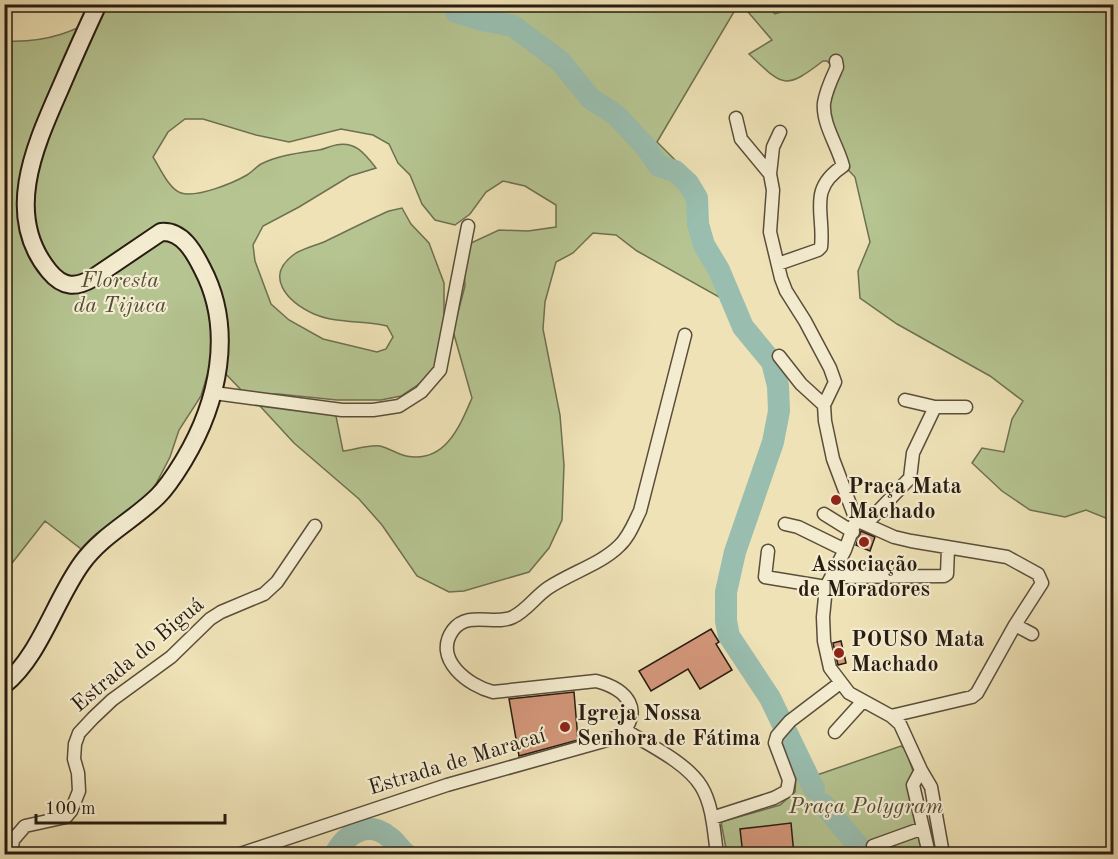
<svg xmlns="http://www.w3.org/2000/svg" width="1118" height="859" font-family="'Old Standard TT',serif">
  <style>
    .green { fill: #b5c491; stroke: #6e7051; stroke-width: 1.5 }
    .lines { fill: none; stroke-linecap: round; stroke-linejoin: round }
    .river { stroke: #99beaf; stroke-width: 22 }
    .building { fill: #d4977b; stroke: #281c11; stroke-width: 1.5 }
    .street-casing { stroke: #5a4e3a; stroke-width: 15 }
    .secondary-casing { stroke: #281c11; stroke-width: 20 }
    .street { stroke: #f4ecd0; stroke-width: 12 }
    .secondary { stroke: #f4ecd0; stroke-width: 16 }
    .poi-dot { fill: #8f2418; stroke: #f4ecd0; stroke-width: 2 }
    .labels { text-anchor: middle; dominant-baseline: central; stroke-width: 4.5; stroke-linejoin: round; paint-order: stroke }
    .park-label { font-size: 22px; font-style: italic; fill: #524e37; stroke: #f4ecd0 }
    .poi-label { font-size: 22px; font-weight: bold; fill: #281c11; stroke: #f4ecd0; text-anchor: start }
    .street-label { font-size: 22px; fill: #281c11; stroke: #f4ecd0 }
  </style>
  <rect width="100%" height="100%" fill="#eee2b6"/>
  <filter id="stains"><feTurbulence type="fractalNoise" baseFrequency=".00333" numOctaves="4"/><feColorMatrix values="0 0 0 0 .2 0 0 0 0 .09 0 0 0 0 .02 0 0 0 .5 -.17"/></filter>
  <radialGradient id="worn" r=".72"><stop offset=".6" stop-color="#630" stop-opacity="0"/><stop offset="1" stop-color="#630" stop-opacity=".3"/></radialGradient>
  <path class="green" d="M284,4L290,6L296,4L738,5L657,142L697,182L731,313L721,298L637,251L616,235L593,233L573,253L556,262L545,302L543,329L560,415L564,465L562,520L549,548L529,572L464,591L449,592L417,576L382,525L359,499L294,443L260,406C285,402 312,407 336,416L343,451C354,450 370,444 380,446C389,448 397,454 406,456C445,464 460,426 472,398L453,331L465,286L464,268L471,243L499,230L528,231L556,227V205L525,186L503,181L486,192L470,214L455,225L435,220L422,204L410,175L398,163L389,144L373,135L341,129L289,142L256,135L203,119H185L168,132L153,157C160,168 169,189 181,193C197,198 233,183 247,175C252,172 256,167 261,164C279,155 299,153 319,150C325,149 330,146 336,145C356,141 365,154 376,168L350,176L299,207L263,226L253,245L255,261L271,304L289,320L323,339L377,352L386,349L393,337L387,326C364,320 337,324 314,314C288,302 262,276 296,253C305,248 317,245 326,241C347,231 368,220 389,211L402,208L411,224L429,243L444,283V324L436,368L422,382L401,396L381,400H337L278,394L246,395L221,369H209L201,396L179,430L170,457L145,505L85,552L45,521L5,572V41C42,43 83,33 109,5Z
    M804,4L1113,5V521L1086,510L1065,517L1030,510L1002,491L972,463L982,448L1004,452L1012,419L1023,401L990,376L897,324L860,298L858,271L870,242L855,177L832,153L828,124V77L837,71L827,61H823C784,91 783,86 749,54L772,40L743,6L744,5H761L766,8L768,7L775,14Z
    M792,725L814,776L901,746L905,748L913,771L910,779L925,854H727L721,822L780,805L795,792L796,776L783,736Z"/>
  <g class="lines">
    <path class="river" d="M456,12L482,20L513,26L560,61L591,99L616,115L645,146L659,166L675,171L688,183L697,198L698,224L704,245L719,270L743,327L772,362L778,386L779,411L773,442L735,552L726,592V621L729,636L770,698L814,789
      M823,804L865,854
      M335,854C346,834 368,819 389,837C395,841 400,849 406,854"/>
  </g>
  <path class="building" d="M861,531L875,537L870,551L856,545Z
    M711,629L719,642L716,644L732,670L700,689L688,669L651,691L639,671Z
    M841,641L846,663L838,665L833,643Z
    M574,692L578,740L519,756L509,699Z
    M791,823L794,855H743L740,829Z"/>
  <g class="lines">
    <defs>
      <path id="street" d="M736,118L741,139L770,174L773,190L770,232L781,278L786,291L805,321L830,368L835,382L824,405L825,421L833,459L856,520L845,550L826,587L823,617L824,641L830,668L849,693L891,716L900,724L921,770L931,787L943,854
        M770,174L773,147L780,132
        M778,264L818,250L821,247C825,213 807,190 843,166C838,146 822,124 824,103C826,90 832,78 837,67L836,61
        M779,356L801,384L824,405
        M214,393L342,410H373L399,406L421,392L440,370L468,226
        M905,400L935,407
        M824,514L853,532
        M856,520L894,537L911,541L1007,557L1038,574L1042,583L1015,625L977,693L972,697L891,716
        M785,524L798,527L845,550
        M866,524L910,478L913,453L935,407H966
        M768,551L765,577L826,587
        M831,577L944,576L947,574L948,548
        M1015,625L1032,634
        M625,730C649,745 686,762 701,786C713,805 714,833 717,854
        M835,732L863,701
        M921,770L913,785L929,854
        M712,818L774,798L787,791L789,780L775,743L777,736L790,721L840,683
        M873,846L923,828
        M11,854L13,840L25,826L66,817L71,811L79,791L78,773L74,759L75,744L79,733L93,718L112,700L171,657L210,619L221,612L264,594L277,582L315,526
        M240,854L447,785L618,737C646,711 627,689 596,681L493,692C469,686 432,659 453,630C468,610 495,626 513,617C526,611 536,596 548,588C570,573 601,564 619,546C629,537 634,523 640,511L685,335"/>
      <path id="secondary" d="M4,685C40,656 55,600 82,563C102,535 134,520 158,496C169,485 176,473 184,460C218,403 235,330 202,268C194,252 182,230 161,232L93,278C76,288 63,288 49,271C3,215 35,146 60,89C72,61 85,32 98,4"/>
    </defs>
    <use href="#street" class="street-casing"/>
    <use href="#secondary" class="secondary-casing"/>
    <use href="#street" class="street"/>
    <use href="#secondary" class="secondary"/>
  </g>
  <g class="poi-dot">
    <circle cx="836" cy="500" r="6"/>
    <circle cx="864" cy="542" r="6"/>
    <circle cx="839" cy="653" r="6"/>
    <circle cx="565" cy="727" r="6"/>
  </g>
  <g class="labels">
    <g class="park-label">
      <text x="120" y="281">Floresta<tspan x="120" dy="25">da Tijuca</tspan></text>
      <text x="866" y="807">Praça Polygram</text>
    </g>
    <g class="poi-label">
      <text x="848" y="487">Praça Mata<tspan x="848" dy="25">Machado</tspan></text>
      <text x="864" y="565" text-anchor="middle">Associação<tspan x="864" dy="25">de Moradores</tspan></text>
      <text x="851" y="640">POUSO Mata<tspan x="851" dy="25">Machado</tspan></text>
      <text x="577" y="714">Igreja Nossa<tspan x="577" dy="25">Senhora de Fátima</tspan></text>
    </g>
    <g class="street-label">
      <text transform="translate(138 655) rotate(-40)">Estrada do Biguá</text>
      <text transform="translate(457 762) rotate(-17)">Estrada de Maracaí</text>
    </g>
  </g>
  <rect width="1118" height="859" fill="none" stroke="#eee2b6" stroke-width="24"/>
  <rect x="6" y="6" width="1106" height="847" fill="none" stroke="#281c11" stroke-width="3"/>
  <rect x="12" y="12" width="1094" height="835" fill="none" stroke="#281c11" stroke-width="1.5"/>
  <path d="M36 814v9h189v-9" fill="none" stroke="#281c11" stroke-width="3"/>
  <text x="45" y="814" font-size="18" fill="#281c11" stroke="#f4ecd0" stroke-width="4.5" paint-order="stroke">100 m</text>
  <rect width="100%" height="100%" filter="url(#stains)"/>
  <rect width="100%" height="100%" fill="url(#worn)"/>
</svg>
